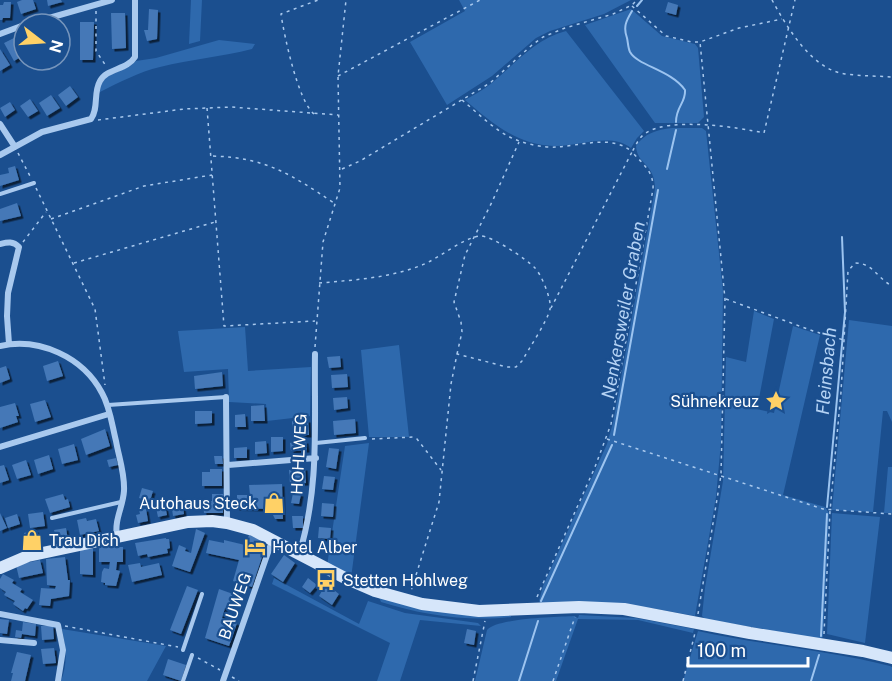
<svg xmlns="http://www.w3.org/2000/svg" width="892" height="681" font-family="'Public Sans',sans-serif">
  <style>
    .green { fill: #2e69ad }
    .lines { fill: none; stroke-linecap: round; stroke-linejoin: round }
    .stream { stroke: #9cc4f0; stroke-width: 2 }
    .building { fill: #4478b7; filter: url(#shadow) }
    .path { stroke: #a9c9ee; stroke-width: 1.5; stroke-dasharray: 3 4.5; stroke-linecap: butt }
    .lane { stroke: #a9c9ee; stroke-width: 4 }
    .street { stroke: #a9c9ee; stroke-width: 6 }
    .secondary { stroke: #d6e6fa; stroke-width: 12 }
    .labels { text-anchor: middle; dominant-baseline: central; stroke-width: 4.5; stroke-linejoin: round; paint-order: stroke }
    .poi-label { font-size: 16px; fill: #fff; stroke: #1b4f8f; text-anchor: start }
    .street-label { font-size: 16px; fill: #fff; stroke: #1b4f8f }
    .water-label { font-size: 18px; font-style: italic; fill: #b5d3f5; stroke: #1b4f8f }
  </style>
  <defs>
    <filter id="shadow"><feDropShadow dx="2.5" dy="2.5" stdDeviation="0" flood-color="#0009"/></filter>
  </defs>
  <rect width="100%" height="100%" fill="#1b4f8f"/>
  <path class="green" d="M191,0H202L200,41L189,44Z
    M459,0H631L604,14L550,31L536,38L492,76L447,105L410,42L465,11Z
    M631,9L662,36L695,44L698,48L704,117L698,123H655L585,25Z
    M566,31L644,131L637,138L631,148C610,132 578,147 554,146C517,145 492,123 465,100C474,95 485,89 493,82C517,62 535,39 566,31Z
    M219,40L255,44L252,49C222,57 191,59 160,67C139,72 120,82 100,92V86L107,76L129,67L136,61L156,58Z
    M672,128H702L706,131L723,291L721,442L716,497L695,616L651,608L542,606L539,601L543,586L607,444L613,423L655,189C655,163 637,165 636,146C645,133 656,130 672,128Z
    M754,311L774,319L757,409L774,413L793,326L820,335L783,495L825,507L829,513L823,637L819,639L705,619L702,616L705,588L723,481L726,357L746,362Z
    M849,320L892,326V422L887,411H883L873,512L832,510Z
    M245,327L248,371L311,367L310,416L267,421L266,404L229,402L228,369L184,372L178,331Z
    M399,345L409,437H369L361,350Z
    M369,443L351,578L327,566L345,446Z
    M888,467H892V513H884Z
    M832,513L880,517L865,643L827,634Z
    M274,578L359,624L368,601L405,613L478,623L481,626L420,620L400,681H377L390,643L272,584Z
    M379,597L511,616V617C468,622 422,615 381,602Z
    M579,615L636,618L694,629L693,633L638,620L578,619L556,681H475L487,630C497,618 557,617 574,616L578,618Z
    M62,629L166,646L147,681H61C68,662 66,649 62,629Z
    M698,631C761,645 827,650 890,666L892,667V681H683Z"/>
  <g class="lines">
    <path class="stream" d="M637,6L642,0
      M632,11C626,21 623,27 627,38C628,42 628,48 630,52C638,66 671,70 685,90C686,103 676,106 676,122
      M667,169L676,130
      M614,435L658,190
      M827,507L845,312L842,237
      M541,601L612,445
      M821,636L827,514
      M519,681L538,621
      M811,681L819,655"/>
  </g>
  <path class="building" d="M22,0H33L36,9L21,14L17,2Z
    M47,0H61L62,2L48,6Z
    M4,2H11L10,18H3L2,20H0V5H3Z
    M668,2L678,5L676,15L665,12Z
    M149,9L158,10L157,39L147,41L144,30H148Z
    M111,13H125L126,48L112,49Z
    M80,22H94L93,60H80Z
    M16,37L24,55L14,61L4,43Z
    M0,49L10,65L0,71Z
    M70,86L78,97L66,106L58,95Z
    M51,95L60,108L47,116L39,103Z
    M30,99L38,111L28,117L20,106Z
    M10,102L15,110L5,117L0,108Z
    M15,166L19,180L0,186V175L9,173L8,168Z
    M17,203L21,216L0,221V209Z
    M340,356L341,367L329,368L327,357Z
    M58,361L63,376L47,381L43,366Z
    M6,366L10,379L0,383V368Z
    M222,372L223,386L195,389L194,376Z
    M347,374L348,387L332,388L331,375Z
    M347,397L348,408L334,410L333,398Z
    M45,400L51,417L35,422L30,404Z
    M15,403L19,416H16L18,422L0,428V407Z
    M264,405L265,421H251V406Z
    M195,411H212V423L195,424Z
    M245,414L246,427H235V415Z
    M355,419L356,433L334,435L333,421Z
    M308,420L309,435H292V421Z
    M105,429L110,446L86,455L81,439Z
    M271,437H283V451L271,452Z
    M294,439H302V442L306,441L307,450L291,451L290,443L294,442Z
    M266,441L267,453L255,454V442Z
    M74,444L78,460L62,464L58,449Z
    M247,447V458H234V448Z
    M329,448L339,449L336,469L326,467Z
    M49,455L53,469L38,474L34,460Z
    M214,456H222L223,464H215Z
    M116,458L118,465L109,467L107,460Z
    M26,460L31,475L17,479L12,465Z
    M4,465L9,480L0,483V466Z
    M305,468L306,483L290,484L289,470Z
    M210,469H222V486H202V472H210Z
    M324,476L335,477L333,490L322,489Z
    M282,484L283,519H275L270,509L237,508V495H250L249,485Z
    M142,488L153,491L150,501L139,498Z
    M293,493L301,494L299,504L291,503Z
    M63,494L65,500L68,499L70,507L50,513L45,499Z
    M212,494H223V513H204L203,502L212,501Z
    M182,500L184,514L173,516L171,502Z
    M164,501L167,515L158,517L155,503Z
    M322,503L334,504L333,517L321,516Z
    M146,509L148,521L138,523L136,515L140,514L139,510Z
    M43,512L45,526L30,528L28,514Z
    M0,513L7,528L0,531Z
    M17,514L20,524L8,528L5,518Z
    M292,516H303V528H293Z
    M86,518L87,521L96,519L99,531L80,535L77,520Z
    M319,527L331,528L330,539L318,538Z
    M66,528L68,540L57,543L54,530Z
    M196,529L205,533L190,572L172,566L179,545L186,548L185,551L191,553Z
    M36,530L40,545L26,548L24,533Z
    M249,535L267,542L252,587L233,581L239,560L206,553L209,540L224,543V540L245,545Z
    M166,538V539H169L170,548L167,549L168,553L148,557L147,554L138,556L135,543Z
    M99,547H123V562H117L116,570L120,571L116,586L105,585V583L101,582L102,572L104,568L109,569L110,562H99Z
    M80,549H93V575L80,574Z
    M284,555L295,563L283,582L271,574Z
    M65,557L68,580H70L69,596L51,599L50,606L39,605L41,588L55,589L56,586L47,585L46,559Z
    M40,560L43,573L19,578L16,565Z
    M140,563L141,567L159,563L162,575L132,582L128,565Z
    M3,574L14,580L12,583L22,589L20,592L33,600L27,609L25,608L23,611L13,604L15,601L4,595L6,592L0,588V579Z
    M308,578L317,585L310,593L302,587Z
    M326,584L339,594L332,605L319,596Z
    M187,586L198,590L181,634L170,630Z
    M219,589L233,594L228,609L225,608L222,618L237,623L229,646L205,638Z
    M0,619L9,620L7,634L0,633Z
    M23,622L36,624L35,636L22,634L21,638L15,637L16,630L22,631Z
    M41,626H53L54,639L42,640Z
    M467,629L476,631L474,645L464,643Z
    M54,648L56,663L43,664L41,649Z
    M17,652L31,655L25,681H11L13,673H11Z
    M168,659L186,665L181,681L163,675Z"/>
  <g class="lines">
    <path class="path" d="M772,0C787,27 811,69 845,74C861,76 877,76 892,77
      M632,6L666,36L692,42H700L739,28L782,19
      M96,11V51L106,66
      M338,76L480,0
      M462,100C478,113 495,131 514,139C526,144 543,148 556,147C580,146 613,134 632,152L551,308
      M207,108L224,326L315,321
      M314,114C298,101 284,35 281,14L318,0
      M98,120L184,109L231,107L338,115
      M18,153L31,178
      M213,156C267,158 290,174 334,203
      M342,169L360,161L490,83L532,45L543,37L565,28L613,14L632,5L637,0
      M36,188L95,309L105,385
      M51,219L144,186L212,175
      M23,242L46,212
      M74,263L215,222
      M319,283C355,280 389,278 422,265C440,258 462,238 480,236C491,235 526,259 534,267C541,273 552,300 550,309C548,320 528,350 522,361L516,367H507L457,354L451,384L439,502L411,591
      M726,299L813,331L844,340
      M315,347L323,242L340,188L338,76L346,0
      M457,354L462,332L461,322L454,302L465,255L492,202L519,142
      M372,439L413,437L417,439L441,470
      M607,439L823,509L892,514
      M537,597L595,467L611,424L653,189C654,172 643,164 632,152C636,145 639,137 646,133C669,117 737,127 764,133L795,0
      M698,614L721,475L725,299L700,42
      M65,626L178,647
      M824,634L830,511L841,392L848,271L855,263C873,263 877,278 892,286
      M198,658L220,670
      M232,677L239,681
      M473,681L485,621
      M553,681L575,617
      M683,681L695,633"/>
    <path class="lane" d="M0,194L34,183
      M108,405L226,397
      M316,443L365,438
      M52,518L121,502
      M183,650L202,594
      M183,681L192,655"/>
    <path class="street" d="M28,24L112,0
      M0,34L24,25
      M0,124L15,147
      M0,155L42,132L91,119C99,108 93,93 100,81C107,68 127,70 135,57V0
      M0,244C8,242 13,241 19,247L8,293L7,316L9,344
      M0,346C39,337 83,357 102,393C110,407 112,425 116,441C119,458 125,474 124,491C123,507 114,520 117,536
      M226,397L227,523
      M0,447L109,414
      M228,465L316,458
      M299,555C320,486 314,424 315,354
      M0,614L58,625L63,650L58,681
      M0,640L34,643
      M223,681L272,541"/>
    <path class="secondary" d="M0,568L28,556L188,522L212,521L227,523L253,530L345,578L375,591L422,604L479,611L579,607L624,609L750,633L863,651L892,658"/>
  </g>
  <defs>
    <symbol id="sight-bare" viewBox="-9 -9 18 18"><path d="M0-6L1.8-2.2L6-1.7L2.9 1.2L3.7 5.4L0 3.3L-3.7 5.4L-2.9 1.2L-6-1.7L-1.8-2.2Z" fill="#ffd166" stroke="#1b4f8f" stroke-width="2.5" paint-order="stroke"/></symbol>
    <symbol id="shop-bare" viewBox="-9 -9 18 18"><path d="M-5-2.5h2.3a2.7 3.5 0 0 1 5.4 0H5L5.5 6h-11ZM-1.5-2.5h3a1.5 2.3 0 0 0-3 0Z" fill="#ffd166" stroke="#1b4f8f" stroke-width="2.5" paint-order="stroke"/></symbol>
    <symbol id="hotel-bare" viewBox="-9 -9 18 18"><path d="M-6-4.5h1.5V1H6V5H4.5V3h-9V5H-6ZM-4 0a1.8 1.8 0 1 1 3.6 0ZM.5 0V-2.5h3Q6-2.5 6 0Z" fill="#ffd166" stroke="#1b4f8f" stroke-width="2.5" paint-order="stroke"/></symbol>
    <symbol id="bus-bare" viewBox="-9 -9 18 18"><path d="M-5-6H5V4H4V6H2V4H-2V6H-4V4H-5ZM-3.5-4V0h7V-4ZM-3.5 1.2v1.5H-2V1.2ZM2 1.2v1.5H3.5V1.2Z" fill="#ffd166" stroke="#1b4f8f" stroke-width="2.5" paint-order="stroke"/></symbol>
  </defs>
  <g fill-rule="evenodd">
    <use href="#sight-bare" x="761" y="386" width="30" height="30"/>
    <use href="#shop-bare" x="259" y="488" width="30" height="30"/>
    <use href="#shop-bare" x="17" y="525" width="30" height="30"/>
    <use href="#hotel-bare" x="240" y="532" width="30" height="30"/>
    <use href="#bus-bare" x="311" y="565" width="30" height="30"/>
  </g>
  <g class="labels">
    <g class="poi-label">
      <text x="759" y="401" text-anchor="end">Sühnekreuz</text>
      <text x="257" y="503" text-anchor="end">Autohaus Steck</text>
      <text x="49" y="540">Trau Dich</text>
      <text x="272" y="547">Hotel Alber</text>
      <text x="343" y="580">Stetten Hohlweg</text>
    </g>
    <g class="street-label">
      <text transform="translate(299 454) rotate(-87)">HOHLWEG</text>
      <text transform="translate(235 606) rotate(-71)">BAUWEG</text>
    </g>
    <g class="water-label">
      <text transform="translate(623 310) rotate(-80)">Nenkersweiler Graben</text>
      <text transform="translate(826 371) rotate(-85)">Fleinsbach</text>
    </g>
  </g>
  <g transform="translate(42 42) rotate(107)"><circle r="28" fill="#1b4f8f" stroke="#7695bc" stroke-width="1.5"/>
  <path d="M0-4.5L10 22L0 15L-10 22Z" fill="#ffd166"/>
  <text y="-9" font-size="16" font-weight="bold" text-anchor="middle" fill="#ffffff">N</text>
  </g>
  <path d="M688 657v9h120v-9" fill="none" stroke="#ffffff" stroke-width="3"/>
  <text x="697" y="657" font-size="18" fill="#ffffff" stroke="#1b4f8f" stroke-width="4.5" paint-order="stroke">100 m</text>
</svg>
